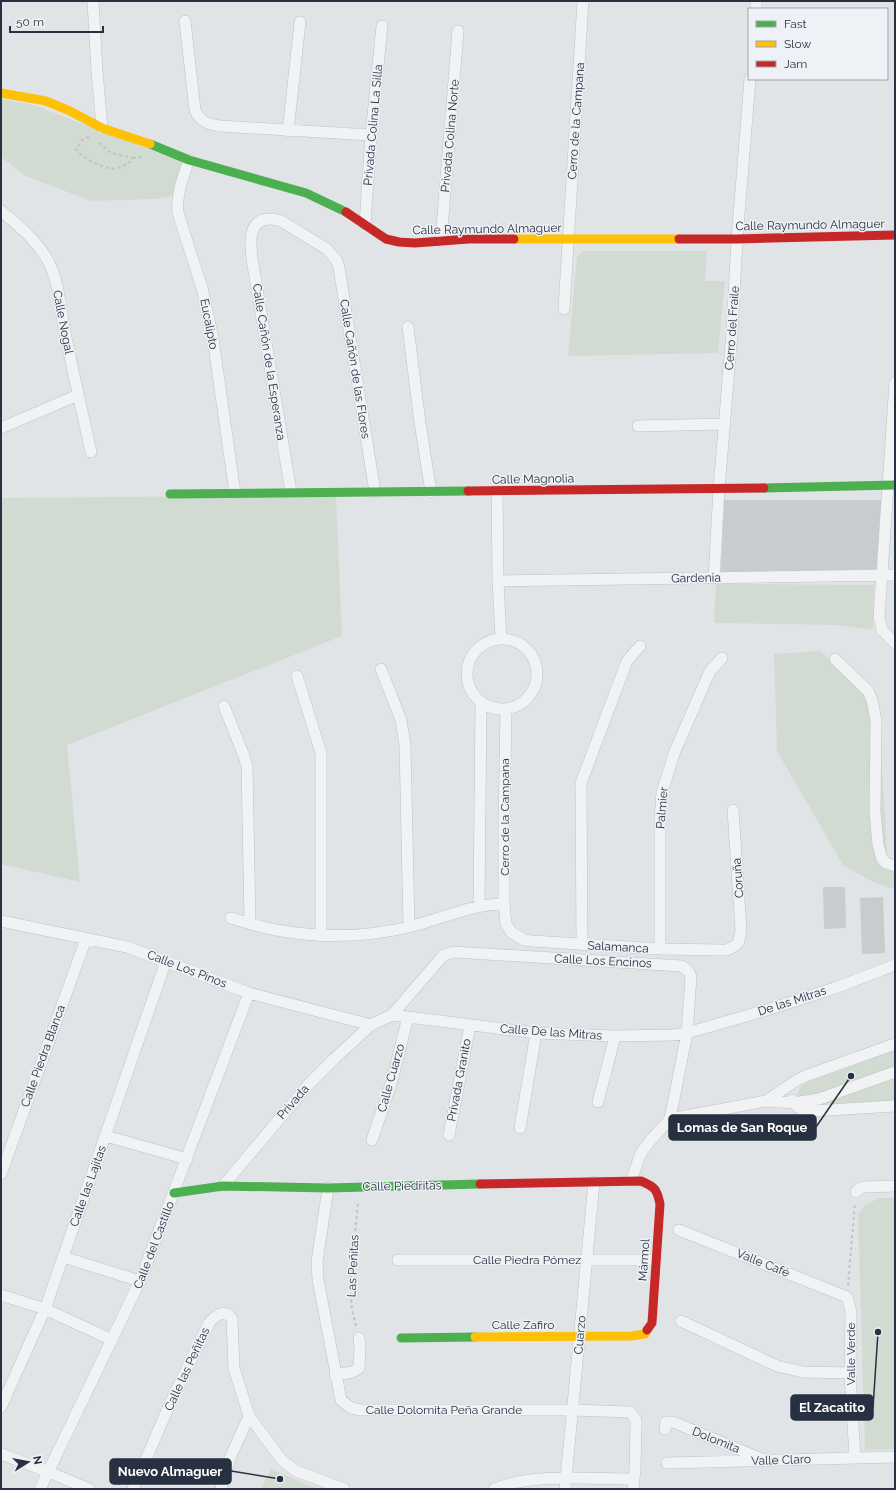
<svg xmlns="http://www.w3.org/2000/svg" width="896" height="1490" font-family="Raleway,sans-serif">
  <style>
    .green { fill: #d2dbd2 }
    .building { fill: #c9cccf }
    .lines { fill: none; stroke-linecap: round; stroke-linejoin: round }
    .street-casing { stroke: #bfc2c5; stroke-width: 12 }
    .path { stroke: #c0c2c7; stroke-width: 2; stroke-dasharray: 3 3; stroke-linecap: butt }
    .street { stroke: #f1f2f3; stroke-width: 11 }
    .fast { stroke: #4caf50; stroke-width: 9 }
    .slow { stroke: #ffc107; stroke-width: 9 }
    .jam { stroke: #c62828; stroke-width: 9 }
    .labels { text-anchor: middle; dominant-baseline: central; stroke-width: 3; stroke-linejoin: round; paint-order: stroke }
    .street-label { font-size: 12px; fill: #273141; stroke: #eef2f6 }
    .leader { fill: none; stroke: #273141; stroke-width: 1.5 }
    .callout-dot { fill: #273141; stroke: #eef2f6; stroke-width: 1.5 }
    .callout { fill: #273141; stroke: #273141; stroke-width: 1.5 }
    .callout-label { font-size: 13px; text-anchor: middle; font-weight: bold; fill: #fff }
  </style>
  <rect width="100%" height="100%" fill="#e1e4e7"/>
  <path class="green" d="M1,99L34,105L184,163L177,195L156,199L91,201L26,176L1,157Z
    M583,251H707L705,281H725L718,353L568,356L577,257Z
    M336,495L342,636L67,745L80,882L1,864V498Z
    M716,584L874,585L873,630L836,625L714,623Z
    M820,651L878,703L888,866L895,867V889L875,883L843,865L777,751L774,654Z
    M895,1050V1070L805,1098L796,1095L801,1086L808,1082Z
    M895,1075V1102L805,1106Z
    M879,1198H895V1449L865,1450L858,1214L865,1205Z
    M271,1469L318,1489H261Z"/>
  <path class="building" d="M724,500H881L877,569L721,573Z
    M823,887H845L846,928L824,929Z
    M883,897L885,953L862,954L860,898Z"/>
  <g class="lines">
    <defs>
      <path id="street" d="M93,1L97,72L102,128
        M756,9V1
        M185,21L195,110C200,122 208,124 220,126L371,135
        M288,131L300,22
        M189,160C183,178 176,194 178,213L202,288L213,339L235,493
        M1,211C19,226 40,243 50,265C59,283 60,307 64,327C72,369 82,410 91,452
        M365,224L371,135L382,26
        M441,241L458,31
        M564,309L583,1
        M408,327L420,423L431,492
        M895,383L879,617L882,630L895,643
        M638,426L725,424
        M1,428L78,395
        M497,491L498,581L501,639
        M291,492L252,259C251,246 247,226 263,220C270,218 275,219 281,221L327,249L337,261L339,268L375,492
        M714,578L719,489L732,332L737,239L750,79
        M498,581L895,575
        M467 674a35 35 0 1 1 70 0a35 35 0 1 1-70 0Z
        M835,659L868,691L872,700L876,720L875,811L878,845L882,859L886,863L895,866
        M381,669L401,720L405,745L409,927
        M297,676L321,753V936
        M224,706L244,756L247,766L250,923
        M506,710L504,824V904L506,924L511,932L524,940L532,941L660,949L720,950H727L736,945L739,941L741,930L733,810
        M479,906L481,703
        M231,918C248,923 265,929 282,931C324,938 367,937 409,927C441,919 472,904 504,904
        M1,921L127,947L249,993L371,1025
        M582,945L581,783L627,661L640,646
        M660,949V822L662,792L675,751L710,671L722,658
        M392,1015L536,1033L615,1036L673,1035L687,1033L770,1009L835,988L895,965
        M792,1100C797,1108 803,1111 812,1111L895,1106
        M766,1101L797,1080L808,1075L895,1044
        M598,1102L615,1036
        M520,1128L536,1033
        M449,1135L470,1025
        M106,1136L187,1159
        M372,1140L392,1081L408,1017
        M1,1174L86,939
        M631,1181L641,1153L650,1141L670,1119L766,1101L794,1103L819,1099L895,1072
        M223,1186L308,1085L334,1059L371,1025L392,1015L441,958L444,955L453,952L682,966L689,972L691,977L687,1033L670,1119
        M328,1188L317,1262L318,1280L341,1400L351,1408L361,1410H573L630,1412L636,1420V1425L635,1469L633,1489
        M856,1192L860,1188L864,1187L895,1186
        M679,1230L847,1297L851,1311L850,1373L855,1458
        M63,1257L140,1281
        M398,1260H656
        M1,1295L45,1309L112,1340
        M681,1321L777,1366L803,1372L850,1373
        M335,1375L352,1372L359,1368L360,1348L359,1338
        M1,1407L45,1309L166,961
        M665,1429L666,1422H673L762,1459
        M1,1454L49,1472L89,1489
        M667,1463L895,1457
        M40,1489L140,1281L249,993
        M133,1489L169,1406L209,1323C216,1315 225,1308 232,1319L234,1368L249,1416L281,1459L288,1465L296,1471L344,1489
        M221,1489L230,1458L249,1416
        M494,1489C532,1473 593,1479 634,1479
        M565,1489L594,1182"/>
    </defs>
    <use href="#street" class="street-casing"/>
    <path class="path" d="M89,137L83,139L76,149C80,158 108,171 117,168C123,167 130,163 133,158L111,153L99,143
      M133,158L142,157
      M848,1286L855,1203
      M356,1326L352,1310L350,1284L358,1202"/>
    <use href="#street" class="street"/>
    <path class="fast" d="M150,144L189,160L306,193L346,212
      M764,488L895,485
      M170,494L468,491
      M174,1193L223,1186L328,1188L480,1184
      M401,1338L475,1337"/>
    <path class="slow" d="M1,93L46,101L70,111L102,128L150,144
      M514,239H679
      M475,1337L631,1336L645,1334L647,1330"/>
    <path class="jam" d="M346,212L386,239L399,242L415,243L469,239H514
      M679,239H737L895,235
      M468,491L764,488
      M480,1184L641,1181C655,1187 657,1189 660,1204L652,1323L647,1330"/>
  </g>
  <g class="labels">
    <g class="street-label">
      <text transform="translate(576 121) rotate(-86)">Cerro de la Campana</text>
      <text transform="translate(373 125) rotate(-85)">Privada Colina La Silla</text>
      <text transform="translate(450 136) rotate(-85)">Privada Colina Norte</text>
      <text transform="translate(810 225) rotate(-1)">Calle Raymundo Almaguer</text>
      <text transform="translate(487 229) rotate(-1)">Calle Raymundo Almaguer</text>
      <text transform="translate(63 322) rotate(79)">Calle Nogal</text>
      <text transform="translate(209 324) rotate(79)">Eucalipto</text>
      <text transform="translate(732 328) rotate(-86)">Cerro del Fraile</text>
      <text transform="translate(269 362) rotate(81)">Calle Cañón de la Esperanza</text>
      <text transform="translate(355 369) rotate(81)">Calle Cañón de las Flores</text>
      <text transform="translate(533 479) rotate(-1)">Calle Magnolia</text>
      <text transform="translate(696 578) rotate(-1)">Gardenia</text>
      <text transform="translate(662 808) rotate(-85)">Palmier</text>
      <text transform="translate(505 817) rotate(-90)">Cerro de la Campana</text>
      <text transform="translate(738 878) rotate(-94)">Coruña</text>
      <text transform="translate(618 947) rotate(3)">Salamanca</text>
      <text transform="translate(603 961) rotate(3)">Calle Los Encinos</text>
      <text transform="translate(187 969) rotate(21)">Calle Los Pinos</text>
      <text transform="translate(792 1001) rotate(-18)">De las Mitras</text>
      <text transform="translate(551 1032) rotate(4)">Calle De las Mitras</text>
      <text transform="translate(43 1056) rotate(-70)">Calle Piedra Blanca</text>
      <text transform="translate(391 1078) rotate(-74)">Calle Cuarzo</text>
      <text transform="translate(459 1080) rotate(-79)">Privada Granito</text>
      <text transform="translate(293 1102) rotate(-49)">Privada</text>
      <text transform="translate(88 1186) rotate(-70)">Calle las Lajitas</text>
      <text transform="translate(402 1186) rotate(-1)">Calle Piedritas</text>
      <text transform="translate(154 1245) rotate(-69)">Calle del Castillo</text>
      <text x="527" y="1260">Calle Piedra Pómez</text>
      <text transform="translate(644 1260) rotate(-86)">Mármol</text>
      <text transform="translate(763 1263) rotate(22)">Valle Café</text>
      <text transform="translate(353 1266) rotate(-87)">Las Peñitas</text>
      <text x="523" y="1325">Calle Zafiro</text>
      <text transform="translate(580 1335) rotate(-85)">Cuarzo</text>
      <text transform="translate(851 1354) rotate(-90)">Valle Verde</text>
      <text transform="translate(187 1369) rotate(-65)">Calle las Peñitas</text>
      <text x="444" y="1410">Calle Dolomita Peña Grande</text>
      <text transform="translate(716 1440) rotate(22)">Dolomita</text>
      <text transform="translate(781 1460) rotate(-2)">Valle Claro</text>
    </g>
  </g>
  <path class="leader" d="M851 1076L816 1127M878 1332L873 1408M280 1479L231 1471"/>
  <g class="callout-dot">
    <circle cx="851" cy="1076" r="4"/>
    <circle cx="878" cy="1332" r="4"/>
    <circle cx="280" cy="1479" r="4"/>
  </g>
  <g class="callout">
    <rect x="669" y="1115" width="147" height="25" rx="4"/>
    <rect x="791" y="1395" width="82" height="25" rx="4"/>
    <rect x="110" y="1459" width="121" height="25" rx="4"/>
  </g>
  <g class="callout-label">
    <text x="742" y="1132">Lomas de San Roque</text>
    <text x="832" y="1412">El Zacatito</text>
    <text x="170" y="1476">Nuevo Almaguer</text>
  </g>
  <rect width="896" height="1490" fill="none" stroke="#273141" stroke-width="4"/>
  <rect x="748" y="8" width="140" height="72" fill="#eef2f6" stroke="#9ea5ae"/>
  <rect x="756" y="21" width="20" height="6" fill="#4caf50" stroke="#9ea5ae"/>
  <text x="784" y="28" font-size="12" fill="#273141">Fast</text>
  <rect x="756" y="41" width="20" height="6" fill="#ffc107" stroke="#9ea5ae"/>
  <text x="784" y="48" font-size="12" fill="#273141">Slow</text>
  <rect x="756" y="61" width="20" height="6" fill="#c62828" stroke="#9ea5ae"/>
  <text x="784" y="68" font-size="12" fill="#273141">Jam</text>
  <g transform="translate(28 1462) rotate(79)" stroke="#eef2f6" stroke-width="3" paint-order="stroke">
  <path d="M0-3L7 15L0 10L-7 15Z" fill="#273141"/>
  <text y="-6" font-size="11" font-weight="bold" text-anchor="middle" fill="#273141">N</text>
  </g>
  <path d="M10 26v6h93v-6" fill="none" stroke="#273141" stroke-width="2"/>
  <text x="16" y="26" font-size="12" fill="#273141" stroke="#eef2f6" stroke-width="3" paint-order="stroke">50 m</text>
</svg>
